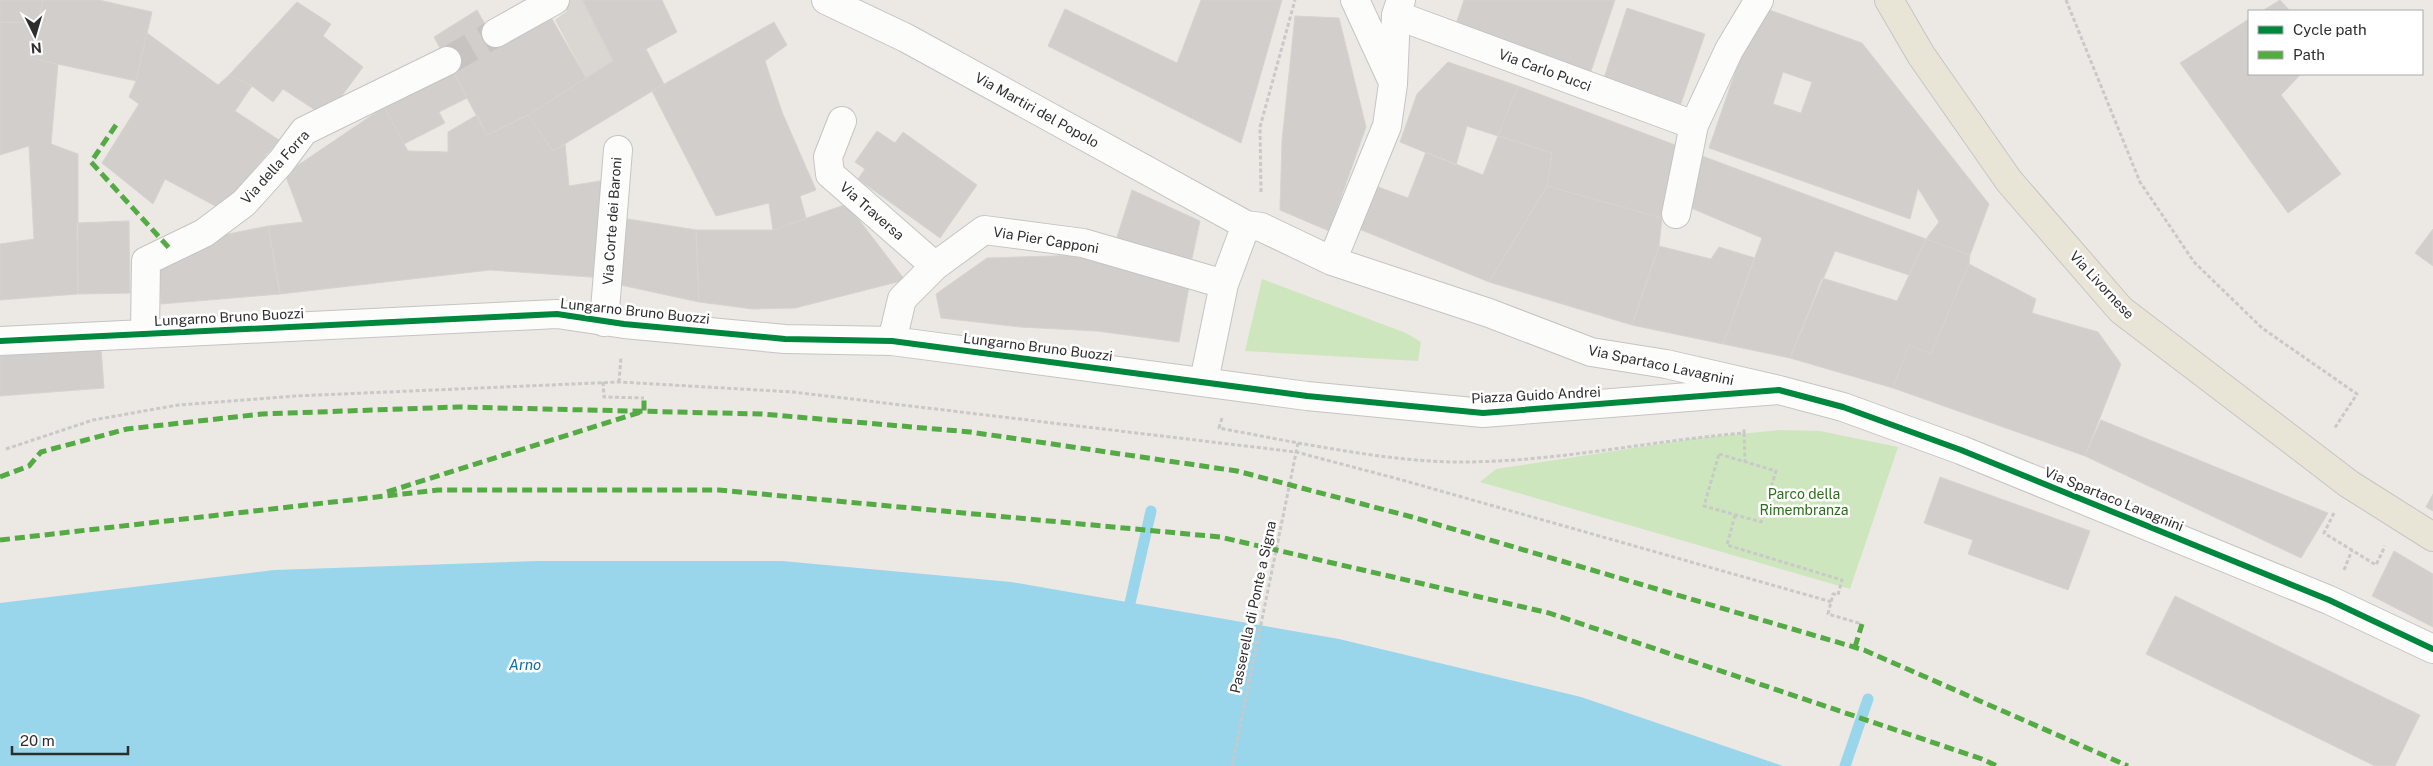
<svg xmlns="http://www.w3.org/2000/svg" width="2433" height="766" font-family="'Public Sans',sans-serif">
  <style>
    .green { fill: #cee6be }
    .plaza { fill: #dad6d2 }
    .water { fill: #99d6ec }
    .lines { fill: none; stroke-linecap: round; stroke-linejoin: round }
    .stream { stroke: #99d6ec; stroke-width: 11 }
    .building { fill: #d1cecb; stroke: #d7d4d0; fill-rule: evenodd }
    .minor-tunnel { stroke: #c6c3c0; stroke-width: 28; stroke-dasharray: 28 14; stroke-linecap: butt }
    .minor-casing { stroke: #c5c4c5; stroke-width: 30 }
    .major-casing { stroke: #c6c5c4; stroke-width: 30 }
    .path { stroke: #c9c9c8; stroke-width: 3; stroke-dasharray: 4 2.5; stroke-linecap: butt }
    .minor { stroke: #fcfcfb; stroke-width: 28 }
    .major { stroke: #e8e4d6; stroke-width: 28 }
    .quiet { stroke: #54ab44; stroke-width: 5; stroke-dasharray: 10 5; stroke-linecap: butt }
    .cycleway-casing { stroke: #fff; stroke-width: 9 }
    .cycleway { stroke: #00873e; stroke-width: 6 }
    .labels { text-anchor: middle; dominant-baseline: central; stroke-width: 5; stroke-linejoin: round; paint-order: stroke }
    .street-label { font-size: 14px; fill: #2e2e2e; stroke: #fff }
    .park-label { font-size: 14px; fill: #2c6e1b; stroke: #fff }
    .water-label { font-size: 15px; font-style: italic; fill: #0d6fa3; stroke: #fff }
  </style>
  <rect width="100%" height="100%" fill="#ece8e4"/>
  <path class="green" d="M1262,279L1406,333L1421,342L1418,361L1245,351Z
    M1780,430L1820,431L1898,447L1850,589L1480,482L1496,469L1699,438Z"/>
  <path class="plaza" d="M561,0H582L613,61L586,78L555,20L567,11Z"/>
  <path class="water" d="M537,561H782L1011,582L1339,639L1581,697L1783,766H0V603L274,570Z"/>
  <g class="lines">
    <path class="stream" d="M1130,603L1151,511
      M1845,766L1868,699"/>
  </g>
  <path class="building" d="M0,0H43L38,23L0,22Z
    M43,0H99L152,12L136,81L30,58Z
    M582,0H662L677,32L646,49L664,84L553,151L528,115L613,61Z
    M1201,0H1282L1241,143L1048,46L1065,9L1177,63Z
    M1464,0H1615L1589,77L1453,33Z
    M2280,0L2290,11H2262Z
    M297,2L331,24L323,36L363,67L341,97L315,110L283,89L273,102L252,86L229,75Z
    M1758,6L1862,43L1989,204L1970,255L1926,239L1939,222L1918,188L1910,219L1709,148ZM1783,72L1812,82L1801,113L1773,104Z
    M1627,8L1705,34L1680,106L1603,81Z
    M477,10L498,47L552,19L586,78L528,115L487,135L434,37Z
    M1295,16L1339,18L1366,127L1329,231L1280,210L1282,141Z
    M2249,19V74H2301L2281,95L2341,174L2288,213L2180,63Z
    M0,22L38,23L30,58L58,64L51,144L78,154V294L0,300V244L34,239L29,146L0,155Z
    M774,22L787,45L765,61L782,112L816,190L800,196L806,218L773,230L769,203L716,216L652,91Z
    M147,33L218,85L229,75L252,86L235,111L279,140L221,209L165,179L153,204L102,163L139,104L129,97L136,81Z
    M1448,62L1518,86L1498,136L1467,126L1456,165L1400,142L1417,94Z
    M453,71L467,98L439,112L445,123L404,144L384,107Z
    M1518,86L1678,146L1662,218L1547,186L1552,153L1498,136Z
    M384,107L408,151L448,152V132L477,115L487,135L528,115L553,151L565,144L569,186L606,180L605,278L490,270L280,294L268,226L303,222L285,174Z
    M877,131L895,143L903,132L977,185L940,238L858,179L865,169L855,162Z
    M1498,136L1552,153L1547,186L1489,282L1359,229L1373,185L1408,198L1426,152L1483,175Z
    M1702,156L1926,239L1909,275L1835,251L1790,358L1723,344L1762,238L1684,205Z
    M1547,186L1662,218L1659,246L1632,325L1489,282Z
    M1132,190L1200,221L1191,263L1116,240Z
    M847,204L905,280L795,308L753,309L699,302L696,230H773Z
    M622,218L696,230L699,302L616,284Z
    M129,221L130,293L78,294L77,223Z
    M268,226L280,294L161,304L160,266L223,235Z
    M2433,229V266L2415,253Z
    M1926,239L1970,255L1969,264L1931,354L1909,345L1893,388L1790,358L1822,278L1897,301Z
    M1659,246L1711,259L1719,247L1755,258L1723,344L1632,325Z
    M1084,255L1190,281L1179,342L1097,331L1020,327L941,318L936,294L987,258Z
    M1969,264L2036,299L2032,313L2098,332L2121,364L2085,456L1893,388L1909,345L1931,354Z
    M101,348L104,388L0,396V356Z
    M2101,420L2328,513L2301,558L2085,456Z
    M1940,477L2090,531L2068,590L1968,554L1973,540L1924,523Z
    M2433,494V511L2426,507Z
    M2394,551L2433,574V627L2372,596Z
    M2175,596L2420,715L2395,766H2375L2146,654Z"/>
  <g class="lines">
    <path class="minor-tunnel" d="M447,61L496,33"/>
    <defs>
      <path id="minor" d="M826,0L906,38L1246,225L1261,227L1332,261L1489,313L1591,352L1666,364L1779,390L1843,407L1961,450L2329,600L2433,649
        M1355,0L1391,78
        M1396,15L1694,125
        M496,33L555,0
        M842,121L828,157L830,174L935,266
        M1676,214L1694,125L1729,50L1759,0
        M1332,261L1387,126L1393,84L1396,15L1401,0
        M604,322L618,150
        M145,333L146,261L204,233L244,203L281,162L304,131L447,61
        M0,341L557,314L624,324L785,339L892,341L1307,396L1483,413L1779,390
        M892,341L902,299L935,266L984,230L1083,243L1224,284
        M1204,381L1224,284L1246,225"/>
      <path id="major" d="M1889,0L1921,55L2009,181L2121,310L2349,484L2433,537"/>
    </defs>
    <use href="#minor" class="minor-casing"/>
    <use href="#major" class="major-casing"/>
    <path class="path" d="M2066,0L2140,182L2194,262L2262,328L2357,394L2334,429
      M1261,192L1260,127L1295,0
      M603,382L604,397L644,398
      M619,382L621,357
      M1222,418L1219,428L1298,443L1232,766
      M1744,433L1745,462
      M1298,443C1351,452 1406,462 1460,462C1556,462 1649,441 1744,433V428
      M6,449L93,420L178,405L295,396L619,382L793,392L1296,452L1402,480L1832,602
      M1719,454L1776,471L1761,522L1704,506Z
      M2334,513L2324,533L2376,565L2385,546
      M1735,515L1727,545L1842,580L1838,595L1833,594L1828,614L1862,624
      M2344,570L2352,550"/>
    <use href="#minor" class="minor"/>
    <use href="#major" class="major"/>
    <path class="quiet" d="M116,125L91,162L170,249
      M0,477L29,466L41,452L127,429L262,414L458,407L762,414L970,432L1237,471L1412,517L1864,650L2128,766
      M387,492L644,411V398
      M0,540L438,490H719L1220,537L1549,613L1982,759L1997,766
      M1855,647L1862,624"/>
    <defs>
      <path id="cycleway" d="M0,341L557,314L624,324L785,339L892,341L1307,396L1483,413L1779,390L1843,407L1961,450L2329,600L2433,649"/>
    </defs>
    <use href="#cycleway" class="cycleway-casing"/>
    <use href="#cycleway" class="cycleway"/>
  </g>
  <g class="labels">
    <g class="street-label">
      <text transform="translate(1545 70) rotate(20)">Via Carlo Pucci</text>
      <text transform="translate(1037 110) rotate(29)">Via Martiri del Popolo</text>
      <text transform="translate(275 167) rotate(-48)">Via della Forra</text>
      <text transform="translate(872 211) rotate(41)">Via Traversa</text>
      <text transform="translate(612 221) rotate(-86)">Via Corte dei Baroni</text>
      <text transform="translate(1046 240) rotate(9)">Via Pier Capponi</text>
      <text transform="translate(2102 285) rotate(47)">Via Livornese</text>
      <text transform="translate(635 311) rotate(6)">Lungarno Bruno Buozzi</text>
      <text transform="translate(229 317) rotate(-3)">Lungarno Bruno Buozzi</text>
      <text transform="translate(1038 347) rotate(7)">Lungarno Bruno Buozzi</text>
      <text transform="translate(1661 365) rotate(12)">Via Spartaco Lavagnini</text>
      <text transform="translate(1536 395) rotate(-3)">Piazza Guido Andrei</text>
      <text transform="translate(2114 499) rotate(22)">Via Spartaco Lavagnini</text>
      <text transform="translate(1253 607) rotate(-78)">Passerella di Ponte a Signa</text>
    </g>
    <g class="park-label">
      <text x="1804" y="494">Parco della<tspan x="1804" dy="16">Rimembranza</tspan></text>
    </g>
    <g class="water-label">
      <text x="525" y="664">Arno</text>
    </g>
  </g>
  <rect x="2248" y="10" width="175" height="65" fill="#ffffff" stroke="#ababab"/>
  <rect x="2258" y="26" width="25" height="8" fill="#00873e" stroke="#ababab"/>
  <text x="2293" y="35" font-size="15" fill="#2e2e2e">Cycle path</text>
  <rect x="2258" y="51" width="25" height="8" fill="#54ab44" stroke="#ababab"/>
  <text x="2293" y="60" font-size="15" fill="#2e2e2e">Path</text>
  <g transform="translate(35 35) rotate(175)" stroke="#ffffff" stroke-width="4" paint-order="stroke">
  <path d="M0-4L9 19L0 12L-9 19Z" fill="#2e2e2e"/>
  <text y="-8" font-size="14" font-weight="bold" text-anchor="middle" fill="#2e2e2e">N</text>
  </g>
  <path d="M12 746v8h116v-8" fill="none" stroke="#2e2e2e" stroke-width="2.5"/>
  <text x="20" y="746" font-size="15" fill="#2e2e2e" stroke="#ffffff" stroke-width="4" paint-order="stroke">20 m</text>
</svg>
